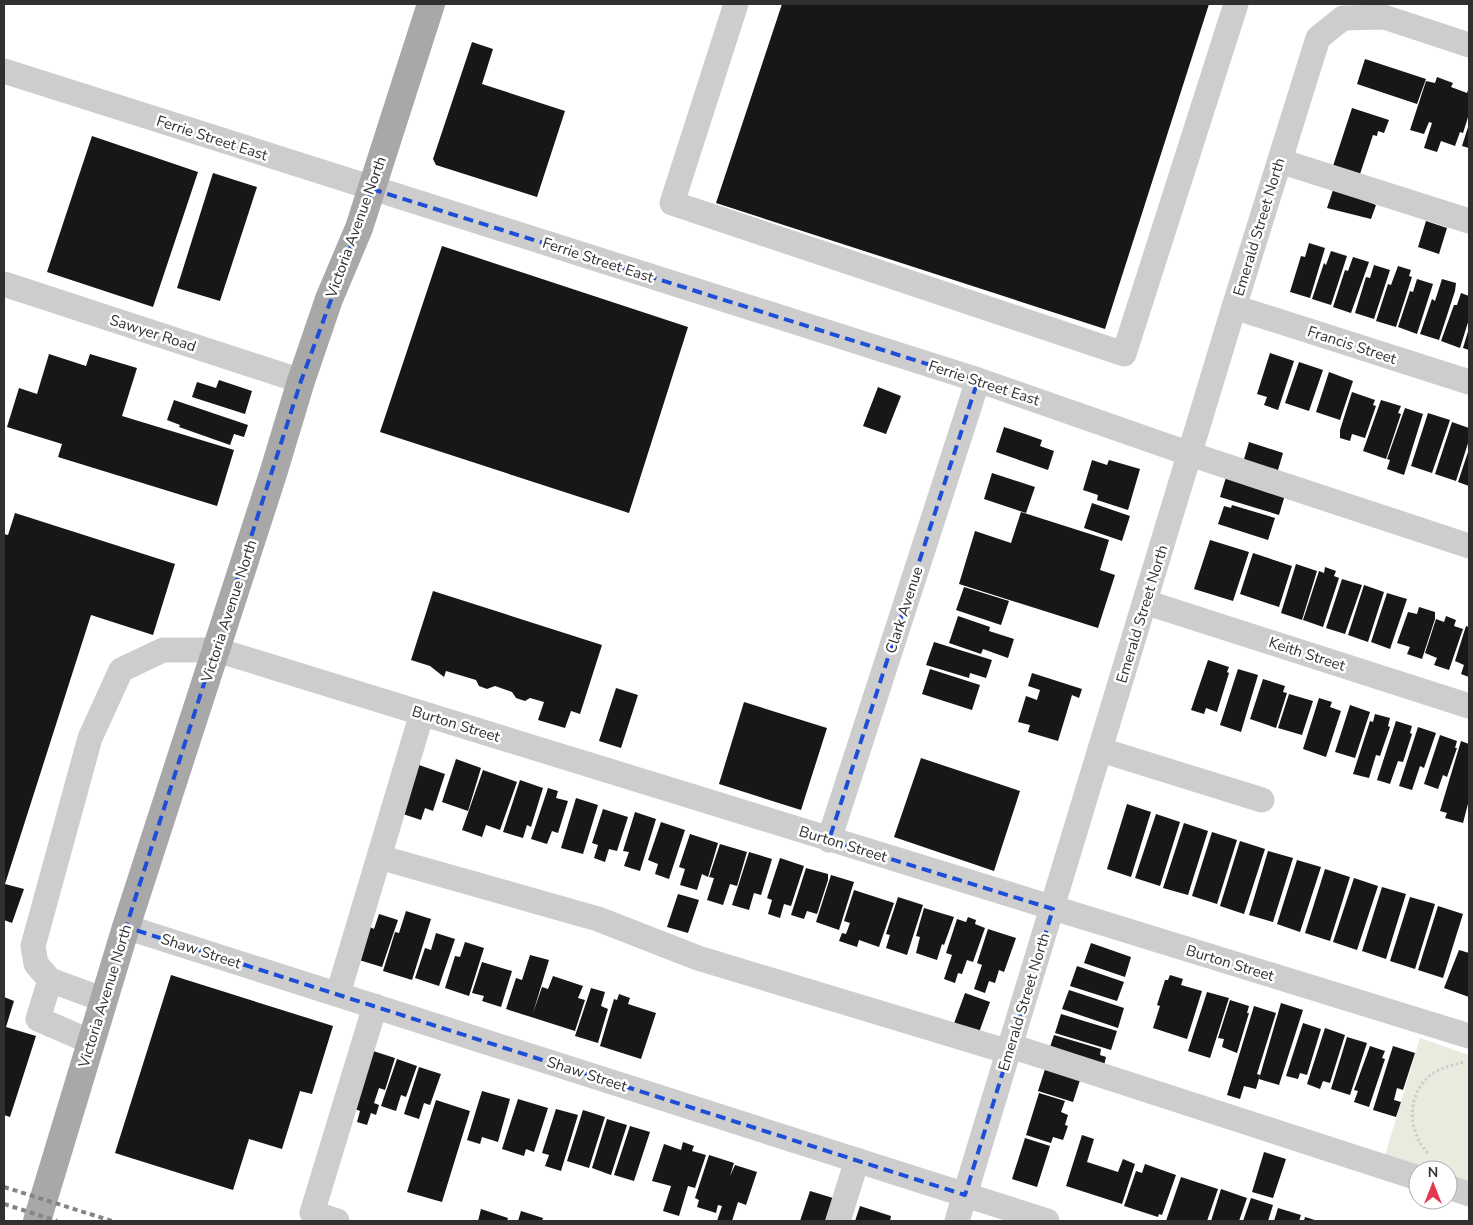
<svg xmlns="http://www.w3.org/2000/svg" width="1473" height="1225" font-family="'Nunito Sans',sans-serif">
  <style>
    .green { fill: #e7ecde }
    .building { fill: #171717 }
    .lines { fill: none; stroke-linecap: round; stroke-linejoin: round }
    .path { stroke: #cdcdcd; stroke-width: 3; stroke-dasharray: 2.5 2.5; stroke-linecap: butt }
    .minor { stroke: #cdcdcd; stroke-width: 25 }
    .major { stroke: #a8a8a8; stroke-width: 28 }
    .rail { stroke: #858585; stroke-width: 4; stroke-dasharray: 5 4; stroke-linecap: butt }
    .marked { fill: none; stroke: #1d4ed8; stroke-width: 4; stroke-dasharray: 10 6; stroke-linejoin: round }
    .labels { text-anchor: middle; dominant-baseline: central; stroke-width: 5; stroke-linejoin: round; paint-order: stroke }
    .street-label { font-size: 15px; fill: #303030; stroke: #fff }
  </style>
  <rect width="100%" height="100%" fill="#fff"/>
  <path class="green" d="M1420,1038L1469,1055V1189L1448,1182V1170H1418L1384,1159Z"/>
  <path class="building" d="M782,4H1209L1105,329L716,203Z
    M472,42L493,49L482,84L565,111L537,197L436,165L433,159Z
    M1365,59L1426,79L1417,104L1357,84Z
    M1437,77L1453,83L1451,87L1467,93L1469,87V114L1463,133L1460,132L1455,146L1441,141L1437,152L1424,148L1432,123L1429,122L1424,134L1410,130L1426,81L1435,83Z
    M1352,108L1389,120L1384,133L1378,131L1377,136L1373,135L1359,177L1332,169Z
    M1469,124V148L1462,146Z
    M92,136L198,172L153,307L47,272Z
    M213,173L257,187L220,301L177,288Z
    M1334,187L1376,205L1371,219L1327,208Z
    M1426,221L1447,228L1439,254L1418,247Z
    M1309,243L1325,248L1310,298L1290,292L1301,256L1305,257Z
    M442,246L688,327L629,513L380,432Z
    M1331,251L1347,256L1331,305L1312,299L1324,263L1326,265Z
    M1353,257L1369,262L1351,313L1333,307L1345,270L1348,271Z
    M1374,265L1390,270L1374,319L1355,313L1366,277L1370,278Z
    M1398,266L1411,270L1409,276L1412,277L1396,327L1376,321L1388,284L1391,285Z
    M1417,279L1433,284L1417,334L1398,327L1410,291L1413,292Z
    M1442,279L1456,283L1455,291L1439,340L1420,334L1432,299L1435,301Z
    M1461,293L1469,296V319L1460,348L1441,341L1454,305H1457Z
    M1469,328V350L1463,348Z
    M1270,353L1294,361L1278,410L1264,405L1267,397L1257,394Z
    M49,354L86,366L90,354L137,368L122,416L234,450L217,506L58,457L62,444L7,427L19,388L37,394Z
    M1299,362L1323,370L1309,411L1285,403Z
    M1329,372L1353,381L1340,420L1316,412Z
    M219,380L252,391L245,414L192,397L197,382L216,388Z
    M878,387L901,396L886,434L863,426Z
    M1352,392L1375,400L1373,405L1376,406L1365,438L1352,434L1350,441L1340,438V430Z
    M174,400L248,425L244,437L234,434L230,445L179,427L180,425L167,420Z
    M1381,400L1401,406L1398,413L1401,414L1386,459L1363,451Z
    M1405,408L1423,414L1404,475L1387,469L1390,460L1387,459Z
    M1428,413L1450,420L1432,473L1411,466Z
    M1452,422L1469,428V440L1456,481L1435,474Z
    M1004,427L1042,440L1040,446L1054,451L1048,470L996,452Z
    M1249,442L1283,453L1276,477L1242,466Z
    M1469,449V486L1458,482Z
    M1092,460L1107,465L1109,460L1140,469L1128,510L1097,500L1098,495L1083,490Z
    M992,473L1035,487L1026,513L984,499Z
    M1227,474L1285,495L1279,515L1220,497Z
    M1092,503L1130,516L1122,541L1084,528Z
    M1232,505L1275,518L1268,540L1218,524L1224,506L1231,508Z
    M1021,512L1109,540L1100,570L1115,575L1098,628L959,584L975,531L1011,543Z
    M15,513L175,564L153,635L91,615L5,884L24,889L12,923L4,920V534L8,535Z
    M1210,540L1249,552L1233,601L1194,589Z
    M1253,553L1292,566L1279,607L1240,594Z
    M1296,564L1317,571L1302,620L1281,613Z
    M1325,567L1336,571L1334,576L1339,578L1323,627L1303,620L1319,571L1324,573Z
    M1342,579L1362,585L1345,634L1326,628Z
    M1364,585L1384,592L1368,642L1348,635Z
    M964,587L1009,601L1001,625L956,610Z
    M433,591L602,645L580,714L571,711L565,728L538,720L544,702L530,698L525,701L516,698L512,692L495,686L487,689L479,686L476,680L446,671L444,677L430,666L411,660Z
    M1387,593L1407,599L1390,649L1371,642Z
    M1419,607L1435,612V619L1422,659L1407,654L1410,647L1397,643L1408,612L1417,614Z
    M958,616L990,627L989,631L1014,639L1008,658L983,649L981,654L949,643Z
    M1446,616L1456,620L1454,626L1463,629L1449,670L1434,665L1437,658L1425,653L1436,619L1444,622Z
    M1466,626L1469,627V677L1461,674L1464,665L1455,661Z
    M934,642L992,660L986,678L970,673L969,678L926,665Z
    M1208,660L1229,667L1227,672L1229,673L1217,712L1206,708L1204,714L1191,710Z
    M930,669L980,685L972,710L922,694Z
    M1238,669L1258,675L1241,732L1220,725Z
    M1032,673L1082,689L1079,698L1072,695L1058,741L1028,732L1030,725L1018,722L1026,696L1037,700L1040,690L1028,686Z
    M1263,679L1285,686L1283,692L1287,693L1276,728L1250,719Z
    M616,688L638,695L621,748L599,741Z
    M1289,694L1313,701L1302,735L1278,728Z
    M1319,698L1332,702L1330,707L1341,711L1326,757L1303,749Z
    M744,702L827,728L801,810L719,784Z
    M1350,705L1370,712L1355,758L1335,752Z
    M1375,714L1390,718L1388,726L1390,727L1380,756L1376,755L1369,778L1353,774L1370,721L1373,722Z
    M1396,721L1412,726L1410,733L1412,734L1403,762L1398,761L1390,784L1377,780Z
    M1418,727L1436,733L1424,768L1420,766L1412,790L1399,786Z
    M1440,735L1457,741L1455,748H1457L1447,777L1443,775L1438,789L1424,784Z
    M1461,741L1469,744V800L1463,823L1445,818L1447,813L1440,811Z
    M921,758L1020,791L994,871L894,837Z
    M456,759L481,768L468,811L442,802Z
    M419,765L445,774L433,811L425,808L421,820L403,814Z
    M483,770L517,782L500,830L486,825L482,837L462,830Z
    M520,780L543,788L531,827L527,825L523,838L503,832Z
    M548,788L558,791L556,798L568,801L558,833L552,831L547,844L531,839Z
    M576,798L598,805L583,854L561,848Z
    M1127,804L1151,812L1131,877L1107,869Z
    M603,809L628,817L617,851L609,849L605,862L594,858L598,845L592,843Z
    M635,812L656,819L640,871L624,866L629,852L623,851Z
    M1156,814L1180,822L1160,886L1135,878Z
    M661,822L685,830L669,879L655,874L658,864L648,860Z
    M1184,823L1208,831L1188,895L1163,888Z
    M1212,832L1237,840L1217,904L1192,896Z
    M690,834L718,843L708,877L702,874L697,890L680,885L685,869L679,867Z
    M1240,841L1265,849L1244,914L1220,906Z
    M720,844L747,852L737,886L730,884L723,905L707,900L714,878L709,877Z
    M1268,851L1293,858L1273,922L1249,915Z
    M749,852L772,859L761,895L754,893L749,910L732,905Z
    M780,858L804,866L791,906L784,904L780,918L768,914L772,900L767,898Z
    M1297,860L1321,867L1300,932L1277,924Z
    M806,868L828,874V880L817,914L807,911L804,919L791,915Z
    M1325,869L1350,877L1330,941L1305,933Z
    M831,875L854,882L839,930L816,922Z
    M1354,878L1378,886L1357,950L1333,942Z
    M1382,887L1406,894L1386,959L1362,951Z
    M854,890L894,903L879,947L859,940L857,947L839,941L842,933L846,934L850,923L844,921Z
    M678,894L699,900L688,933L667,927Z
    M898,897L923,905L907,955L886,948L890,935L886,934Z
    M1410,897L1435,904L1415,969L1390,961Z
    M1438,906L1463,914L1443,978L1418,970Z
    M924,908L954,917L944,945L942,944L937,960L916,953L920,937L916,936Z
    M406,911L431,919L412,980L383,971L395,932L399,933Z
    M379,914L398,920L382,967L359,960L370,927L374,929Z
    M968,917L976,920L975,924L985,928L973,962L967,960L962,974L958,973L955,983L944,979L952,955L946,953L957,919L966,922Z
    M988,929L1016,938L1004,972L999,970L995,983L989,981L985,993L974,989L982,965L977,963Z
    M436,933L455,939L439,986L415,978L425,948L431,950Z
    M465,942L484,948L469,996L445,988L455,956L460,957Z
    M1091,943L1131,957L1125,977L1084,963Z
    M1459,950L1469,953V997L1444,988Z
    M530,955L549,960L533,1013L542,987L548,989L553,976L583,986L578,998L585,1000L575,1031L506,1009L516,978L522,980Z
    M482,962L512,971L501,1007L482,1001L484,996L472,993Z
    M1077,966L1124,982L1117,1001L1070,986Z
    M171,975L333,1026L312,1094L300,1091L282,1149L249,1139L233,1190L115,1153Z
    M1170,975L1183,979L1181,985L1202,991L1187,1039L1153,1028L1160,1006L1157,1005L1165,980H1168Z
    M591,988L605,992L601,1006L608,1009L598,1043L575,1036Z
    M1069,990L1124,1008L1118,1028L1062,1009Z
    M1207,992L1229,998L1210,1058L1188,1051Z
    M965,993L990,1002L977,1038L952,1029Z
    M619,994L630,998L628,1004L656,1013L641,1059L600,1046L614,999L617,1000Z
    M4,997L14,1001L6,1027L36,1036L10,1117L4,1115Z
    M1230,1000L1249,1006L1247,1013H1249L1237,1053L1222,1047L1224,1039L1218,1038Z
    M1281,1003L1303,1010L1279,1085L1259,1079Z
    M1254,1006L1276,1013L1257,1074L1260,1075L1256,1089L1244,1086L1240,1099L1227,1095Z
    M1061,1014L1117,1031L1111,1050L1055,1033Z
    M1303,1023L1321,1029L1307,1075L1300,1073L1298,1079L1286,1076Z
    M1325,1028L1345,1035L1330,1083L1323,1081L1320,1089L1307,1084Z
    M1054,1035L1101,1049L1100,1055L1106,1057L1103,1070L1048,1053Z
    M1347,1037L1367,1043L1350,1095L1331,1089Z
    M1370,1046L1385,1051L1382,1058L1385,1059L1369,1107L1354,1102L1358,1091L1354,1090Z
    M1393,1046L1415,1053L1403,1090L1397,1088L1394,1100L1401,1102L1396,1117L1373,1110Z
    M373,1051L395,1058L385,1090L379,1088L374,1103L379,1105L376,1115L371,1113L367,1125L357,1122L360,1111L355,1109Z
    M397,1059L417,1066L406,1097L401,1095L396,1111L381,1106Z
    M1046,1066L1081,1077L1073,1102L1038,1091Z
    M419,1067L441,1074L430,1105L424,1103L419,1119L404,1114Z
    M482,1091L510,1099L498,1142L482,1137L480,1144L467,1140Z
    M1039,1093L1065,1101L1061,1112L1068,1115L1065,1125L1068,1126L1063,1140L1053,1137L1051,1143L1026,1135Z
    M518,1099L548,1108L534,1152L526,1149L524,1156L502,1149Z
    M436,1100L470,1111L442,1202L407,1192Z
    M556,1109L578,1115L561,1171L545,1166L549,1155L542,1153Z
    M583,1110L605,1117L589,1168L567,1161Z
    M607,1119L627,1125L611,1175L592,1168Z
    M630,1126L650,1132L634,1181L614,1175Z
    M1082,1135L1094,1139L1087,1162L1118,1172L1123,1159L1135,1164L1122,1204L1066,1186Z
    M1025,1138L1050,1146L1037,1187L1012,1179Z
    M683,1142L694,1146L692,1151L706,1155L695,1188L688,1186L679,1216L663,1211L671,1186L652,1181L664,1144L681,1150Z
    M1264,1152L1286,1159L1273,1198L1252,1192Z
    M709,1155L734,1163L730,1176L735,1165L757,1172L746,1205L738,1202L732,1221H717L722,1206L718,1205L716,1213L697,1207L699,1200L695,1198Z
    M1145,1164L1176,1175L1162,1215L1159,1214L1158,1217L1124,1206L1136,1171L1142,1173Z
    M1181,1177L1218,1189L1207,1221H1166Z
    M1221,1189L1247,1198L1239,1221H1211Z
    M810,1191L833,1198L825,1221H800Z
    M1251,1198L1273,1205L1268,1221H1243Z
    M860,1206L891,1216L890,1221H855Z
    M1278,1208L1301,1215L1299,1221H1274Z
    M481,1209L508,1218L507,1221H478Z
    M521,1211L543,1218L542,1221H518Z
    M1305,1217L1318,1221H1304Z"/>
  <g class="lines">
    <path class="path" d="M1428,1153C1406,1131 1406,1090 1435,1072C1443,1067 1454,1065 1464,1062"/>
    <path class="minor" d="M736,4L672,203L1124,354L1236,4
      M4,71L978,380L1190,454L1469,546
      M1280,161L1469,221
      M4,284L301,381
      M1234,307L1469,382
      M1145,602L1469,706
      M1101,750L1262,800
      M829,840L978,380
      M379,857L598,919L698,958L1009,1052
      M126,927L1047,1221
      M50,980L38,1019L91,1042
      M338,994L422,713
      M104,1000L50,980L36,964L33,946L90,738L121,670L163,650H217L1469,1036
      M1011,1046L1418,1178
      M1448,1187L1469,1194
      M337,1221L312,1213L375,1006
      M838,1221L857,1160
      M957,1221L1234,307L1318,38L1343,18L1384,17L1469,45"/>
    <path class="major" d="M37,1221L126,927L273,474L301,381L329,299L359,228L431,4"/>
    <path class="rail" d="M4,1187L112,1221
      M4,1204L57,1221"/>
  </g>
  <path class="marked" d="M372,189L978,380L829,840L1053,909L965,1195L126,927L301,381Z"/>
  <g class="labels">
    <g class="street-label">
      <text transform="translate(212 138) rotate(18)">Ferrie Street East</text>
      <text transform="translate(356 227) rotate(-70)">Victoria Avenue North</text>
      <text transform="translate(1259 227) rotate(-73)">Emerald Street North</text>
      <text transform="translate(598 260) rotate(18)">Ferrie Street East</text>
      <text transform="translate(153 333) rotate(18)">Sawyer Road</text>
      <text transform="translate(1352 345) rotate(18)">Francis Street</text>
      <text transform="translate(984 383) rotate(18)">Ferrie Street East</text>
      <text transform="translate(904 610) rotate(-72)">Clark Avenue</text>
      <text transform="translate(229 611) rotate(-72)">Victoria Avenue North</text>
      <text transform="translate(1142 614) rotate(-73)">Emerald Street North</text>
      <text transform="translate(1307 654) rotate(18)">Keith Street</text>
      <text transform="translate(456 724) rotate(17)">Burton Street</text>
      <text transform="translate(843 844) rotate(17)">Burton Street</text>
      <text transform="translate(201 951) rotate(18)">Shaw Street</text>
      <text transform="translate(1230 963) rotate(17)">Burton Street</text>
      <text transform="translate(105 996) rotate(-73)">Victoria Avenue North</text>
      <text transform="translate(1024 1002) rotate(-73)">Emerald Street North</text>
      <text transform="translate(587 1074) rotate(18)">Shaw Street</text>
    </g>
  </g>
  <rect width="1473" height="1225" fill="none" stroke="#303030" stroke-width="10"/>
  <g transform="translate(1433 1185)"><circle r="24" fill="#ffffff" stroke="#acacac"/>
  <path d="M0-4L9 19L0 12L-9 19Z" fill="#e2374d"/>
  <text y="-8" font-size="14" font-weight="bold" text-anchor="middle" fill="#303030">N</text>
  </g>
</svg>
